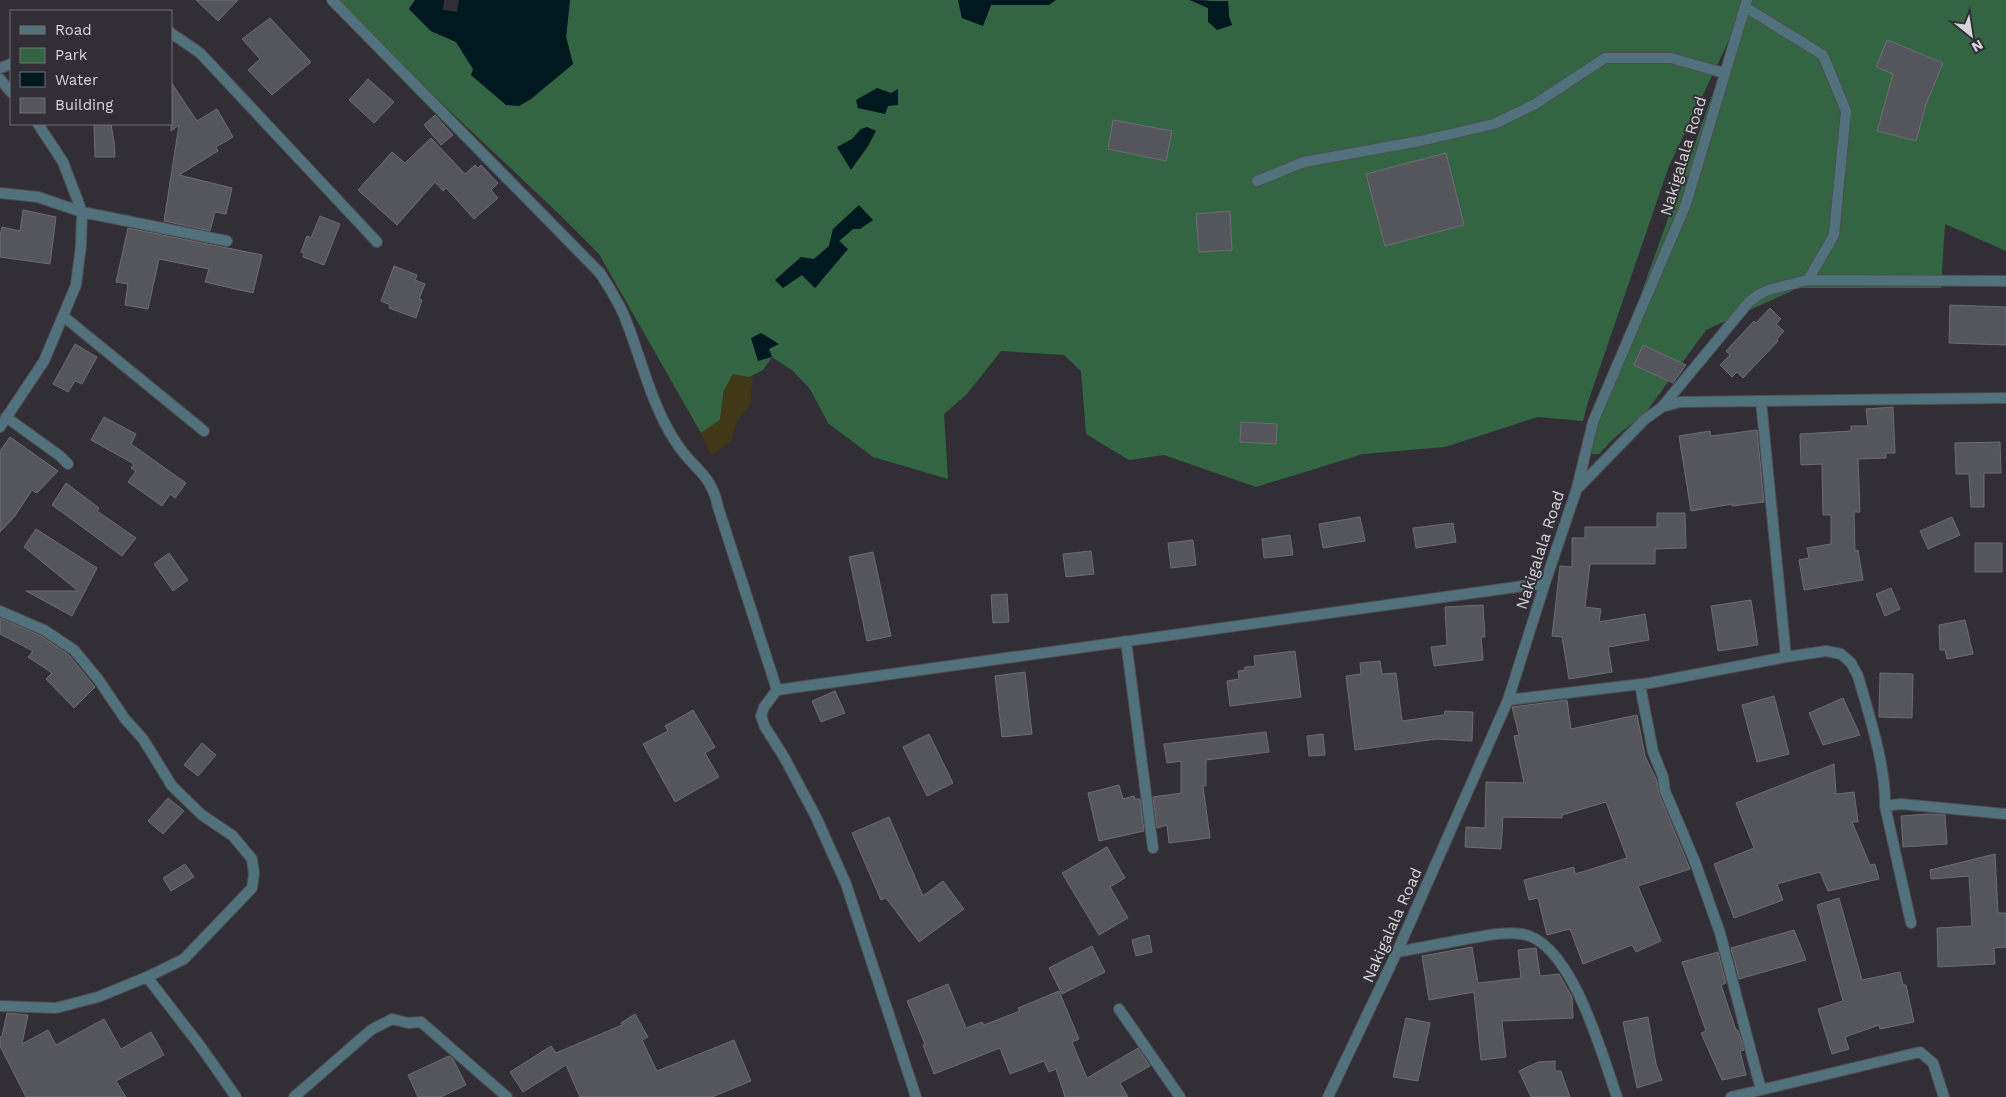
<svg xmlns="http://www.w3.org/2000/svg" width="2006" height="1097" font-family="'Work Sans',sans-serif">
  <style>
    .green { fill: #346543; fill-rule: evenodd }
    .sand { fill: #403817 }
    .water { fill: #001820 }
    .building { fill: #55555c; stroke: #6d6c74 }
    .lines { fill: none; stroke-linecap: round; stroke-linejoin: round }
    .street-casing { stroke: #4f4d53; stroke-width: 12 }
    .street { stroke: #51717c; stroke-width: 10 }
    .labels { text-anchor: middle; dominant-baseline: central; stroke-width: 4; stroke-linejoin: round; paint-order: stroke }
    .street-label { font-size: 16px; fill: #d6d5d9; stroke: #312f35 }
  </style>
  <rect width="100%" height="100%" fill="#312f35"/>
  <path class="green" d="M337,0H415L409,9L431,31L456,42L474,70L573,64L566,37L570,0H958L962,18L983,25L991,5H1049L1056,0H1190L1208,8L1217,30L1232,25L1229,17L1228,1L1210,2L1206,0H2006V251L1945,224L1941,288H1798L1706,330L1647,411L1613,439L1599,454H1592L1591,446L1642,291L1741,15L1669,166L1588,402L1583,421L1538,417L1445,447L1363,454L1256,487L1164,455L1129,460L1086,434L1081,371L1064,355L1001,351L967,394L944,414L948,479L873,457L828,423L810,389L792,370L772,357L763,370L724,390L720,420L701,433L599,254L559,214L376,41ZM833,229H860H853L839,241L847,249L815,288L802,275L814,259L829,246Z"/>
  <path class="sand" d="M733,374L750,377L753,375L750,405L737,421L731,441L711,456L701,433L720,420L724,390Z"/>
  <path class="water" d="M415,0H444L443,10L457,12L459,0H570L566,37L573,64L531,99L519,106L506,105L471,75L473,69L456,42L431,31L409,9Z
    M958,0H1056L1049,5H991L983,26L962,18Z
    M1190,0C1203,0 1215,2 1228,1L1229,17L1232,25L1217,30L1208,22V8Z
    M877,88L891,93L898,89V105L888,106L885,114L858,108L856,100Z
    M867,127L876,131L868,146L851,170L837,147L852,139L861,129Z
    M859,205L873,220L860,229H853L839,241L848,249L815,288L802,275L783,288L775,280L801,257L814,259L829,246L833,229Z
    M761,333L779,344L769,349L772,357L758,361L751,338Z"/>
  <path class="building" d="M196,0H238L218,21Z
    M270,18L311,62L272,95L248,70L260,59L242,39Z
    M1887,40L1943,63L1926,104L1916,141L1877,131L1893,74L1876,67Z
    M368,79L394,102L374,123L349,100Z
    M171,82L197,121L217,109L233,137L216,147L218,151L179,175L232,188L226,214L215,212L210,231L164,221L179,125L171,131Z
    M435,115L453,135L441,145L424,125Z
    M1113,120L1172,131L1166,161L1108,149Z
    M94,124H111L114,142L115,157H95Z
    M431,138L465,174L475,165L478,168L481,165L498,183L491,190L498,198L474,219L446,188L443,191L435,182L397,225L358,190L392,152L405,163Z
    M1446,153L1464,225L1385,246L1366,174Z
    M23,210L56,217L50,264L0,257V235L2,227L20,231Z
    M1230,211L1232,250L1199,252L1196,214Z
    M320,216L340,224L324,265L303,257L304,253L301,252L307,236L311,238Z
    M128,228L262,255L253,293L205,282L209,269L159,259L148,309L125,305L128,284L116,282Z
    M394,266L417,275L415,280L425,284L419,299L422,300L416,318L389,308L390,305L381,301Z
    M1950,305L2006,307V345L1949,343Z
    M1770,308L1781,319L1776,324L1784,331L1777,339L1778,341L1743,378L1737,372L1732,377L1720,365L1730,355L1726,351L1754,321L1756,323Z
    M75,344L97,357L82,384L75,381L68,392L53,384Z
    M1643,345L1686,365L1673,383L1634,365Z
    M1893,407L1895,453H1886V458L1858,459L1860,512H1854L1855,551L1858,550L1863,580L1804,590L1799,560L1809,558L1807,548L1831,544V515H1823L1822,464L1801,465L1800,434L1851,431V426H1868L1866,409Z
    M104,417L136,434L131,444L186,483L175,498L170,494L162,506L128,482L136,471L131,468L134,464L91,440Z
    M1241,422L1277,424L1276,444L1240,442Z
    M1757,430L1764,502L1732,506V504L1691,511L1679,436L1710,431L1711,436Z
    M10,437L58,471L37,493L32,490L15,516L0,532V451Z
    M2000,442L2001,473H1984V507H1971L1969,474H1956L1955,443Z
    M66,483L99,508L97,511L136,538L122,556L52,505Z
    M1657,513H1685L1686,548L1655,549V564H1590L1585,607L1601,609L1599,622L1645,614L1649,640L1608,647L1612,672L1569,679L1562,637L1552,636L1560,566L1572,567V538H1585V527H1657Z
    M1360,517L1365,541L1323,548L1319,524Z
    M1952,517L1960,535L1928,549L1920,531Z
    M1453,523L1456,542L1416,548L1413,528Z
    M36,529L97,568L72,616L26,591H78L24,547Z
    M1290,535L1293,555L1264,558L1262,539Z
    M1193,540L1196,565L1171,568L1168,543Z
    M1975,543H2002V572H1975Z
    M1091,551L1094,574L1066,577L1063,554Z
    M873,552L891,636L867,641L849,557Z
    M169,553L188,580L173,591L154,564Z
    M1891,588L1900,609L1885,616L1876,594Z
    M1007,594L1009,622L993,623L991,595Z
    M1751,600L1758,645L1718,651L1711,606Z
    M1483,605L1485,637H1481L1483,660L1434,666L1431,647L1447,645L1445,607Z
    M0,618L41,636L69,655L95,687L74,708L46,679L52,673L28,657L33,651L0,634Z
    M1965,620L1973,654L1947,659L1945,650H1940L1939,625Z
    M1295,651L1301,697L1230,706L1227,681L1239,679L1238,671L1245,670V667L1255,666L1254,656Z
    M1380,661L1382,674L1396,673L1402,721L1444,715L1445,711L1473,712L1472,741L1437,739L1355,750L1346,676L1361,674L1360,663Z
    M1025,672L1032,734L1002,737L995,676Z
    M1880,673L1913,674L1912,718L1879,717Z
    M835,691L845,713L821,722L812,701Z
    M1774,696L1789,754L1757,762L1742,705Z
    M1843,698L1860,735L1823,745L1809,713Z
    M1567,700L1571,729L1637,715L1645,756L1657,781L1659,794L1690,869L1638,886L1661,941L1636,952L1632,945L1583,964L1570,929L1547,935L1538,898L1529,900L1524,880L1574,867L1575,874L1627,858L1606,802L1562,815V818L1503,817L1501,849L1465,847L1466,827L1485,828L1486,782L1524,783L1514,736L1519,735L1512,707Z
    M693,710L715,747L705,753L719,777L675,802L643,744L668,731L665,726Z
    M1266,732L1269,752L1206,760V786H1203L1210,838L1169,843L1167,825L1157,828L1153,797L1181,793V761L1167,763L1164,744Z
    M929,734L953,783L927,796L903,747Z
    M1323,734L1325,755L1309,756L1307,736Z
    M202,743L216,755L198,776L184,765Z
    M1834,764L1836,794L1854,792L1858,822H1852L1870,865L1875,864L1879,879L1828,891L1820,872L1777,884L1783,900L1734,918L1714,864L1754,848L1736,803Z
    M1119,785L1123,799L1134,796L1135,799H1140L1144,831L1099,841L1088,793Z
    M168,798L184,811L163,834L148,821Z
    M1929,814L1945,815L1947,844L1903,847L1901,816Z
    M889,817L923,896L943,881L964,909L919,942L886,898L881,900L852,833Z
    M1107,847L1125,878L1110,887L1128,918L1099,935L1062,873Z
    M1995,854L1998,913H2006V947L1994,948L1995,964L1938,967L1937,928L1972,926L1969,876L1931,879L1930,870Z
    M185,864L194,877L171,891L163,878Z
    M1839,898L1862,980L1900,972L1903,985H1906L1914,1022L1880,1029L1879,1025L1845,1037L1849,1049L1832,1054L1818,1009L1843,1001L1817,905Z
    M1794,930L1806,960L1739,979L1731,948Z
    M1149,935L1152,952L1136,956L1132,940Z
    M1092,946L1105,972L1062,994L1049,968Z
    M1472,947L1478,983L1521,978L1518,950L1536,948L1540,976L1559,974L1572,997L1573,1018L1502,1021L1506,1057L1481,1060L1474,992L1429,1000L1422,956Z
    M1718,952L1726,983L1721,985L1736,1030H1738L1744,1050L1740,1051L1746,1075L1722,1080L1701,1033L1706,1031L1682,962Z
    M948,984L966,1028L982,1022L984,1025L1020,1011L1018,1008L1059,991L1079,1039L1072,1042L1087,1078L1138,1048L1150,1066L1120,1083L1128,1097H1065L1056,1069L1049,1072L1044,1061L1010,1074L1000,1048L934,1074L923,1045L925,1044L907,1001Z
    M7,1013L28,1015L22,1044L48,1030L56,1045L104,1019L121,1049L151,1032L164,1055L116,1081L126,1097H26L0,1046V1037L2,1036Z
    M635,1014L648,1037L642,1040L657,1071L734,1040L751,1081L712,1097H580L566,1065L523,1092L510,1072L551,1046L556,1053L622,1025L621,1023Z
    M1648,1017L1656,1064L1662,1080L1637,1088L1623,1022Z
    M1406,1018L1430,1023L1418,1081L1393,1077Z
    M449,1056L453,1059L466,1085L441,1097H418L408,1075Z
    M1555,1061V1071H1561L1570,1097H1531L1519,1071L1538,1062Z"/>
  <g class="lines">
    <defs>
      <path id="street" d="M332,0L600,273C610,289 621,305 627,323C643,364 652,407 677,444C695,471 711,473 718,507L777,690L764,707L761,716L765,727L784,757L816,817L846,884L916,1097
        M1745,7L1823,55L1846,111L1834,235L1808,280
        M171,33L200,53L377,242
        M0,68L11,64
        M0,79L11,92
        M1257,181L1304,162L1420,141L1494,124L1535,104L1605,58H1671L1724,73
        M0,193L38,197L82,212L227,241
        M63,316L204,431
        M1761,401L1786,657
        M1662,407L1748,303L1758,295L1768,290L1808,280L2006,281
        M6,417L60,456L68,464
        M0,427L44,361L76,285L81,245L82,212L63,162L38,124
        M1578,488L1644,420L1662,407L1680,402L2006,398
        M0,611L44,630L74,650L98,679L125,719L143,739L172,786L202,815L233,836L252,859L254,874L252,888L184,959L147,977
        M1126,641L1153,848
        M1640,685L1653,752L1663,777L1665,791L1695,862L1720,933L1761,1090
        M777,690L1545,583
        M1508,700L1650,683L1786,657L1826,651L1841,654L1851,663L1858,676C1869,715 1886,766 1885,806L1901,804L2006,814
        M1885,806L1911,923
        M1397,952C1419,948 1440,944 1461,940C1481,937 1502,931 1522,934C1572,942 1602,1055 1617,1097
        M0,1006L56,1008L98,997L147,977L201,1047L236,1097
        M1119,1009L1180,1097
        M294,1097L371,1030L392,1019L408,1023L421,1022L507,1097
        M1328,1097L1397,952L1508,700L1545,583L1577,488L1593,422L1686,204L1747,0
        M1731,1097L1920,1052L1933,1063L1944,1097"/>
    </defs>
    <use href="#street" class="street-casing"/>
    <use href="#street" class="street"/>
  </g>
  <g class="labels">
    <g class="street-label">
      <text transform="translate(1683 156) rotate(-73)">Nakigalala Road</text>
      <text transform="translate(1540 550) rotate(-72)">Nakigalala Road</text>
      <text transform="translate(1392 925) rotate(-66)">Nakigalala Road</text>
    </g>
  </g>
  <rect x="10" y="10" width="162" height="115" fill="#312f35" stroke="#737177"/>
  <rect x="20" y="26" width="25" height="8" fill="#51717c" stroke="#737177"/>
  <text x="55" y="35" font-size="15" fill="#d6d5d9">Road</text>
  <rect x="20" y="48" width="25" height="15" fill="#346543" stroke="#737177"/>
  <text x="55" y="60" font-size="15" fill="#d6d5d9">Park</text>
  <rect x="20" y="72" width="25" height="15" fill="#001820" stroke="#737177"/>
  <text x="55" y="85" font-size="15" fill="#d6d5d9">Water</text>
  <rect x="20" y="98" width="25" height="15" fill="#55555c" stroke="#737177"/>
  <text x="55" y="110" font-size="15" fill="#d6d5d9">Building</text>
  <g transform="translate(1971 35) rotate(150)" stroke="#312f35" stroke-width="4" paint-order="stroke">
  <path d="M0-4L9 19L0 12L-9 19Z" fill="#d6d5d9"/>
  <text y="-8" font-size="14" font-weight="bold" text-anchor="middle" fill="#d6d5d9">N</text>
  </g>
</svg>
